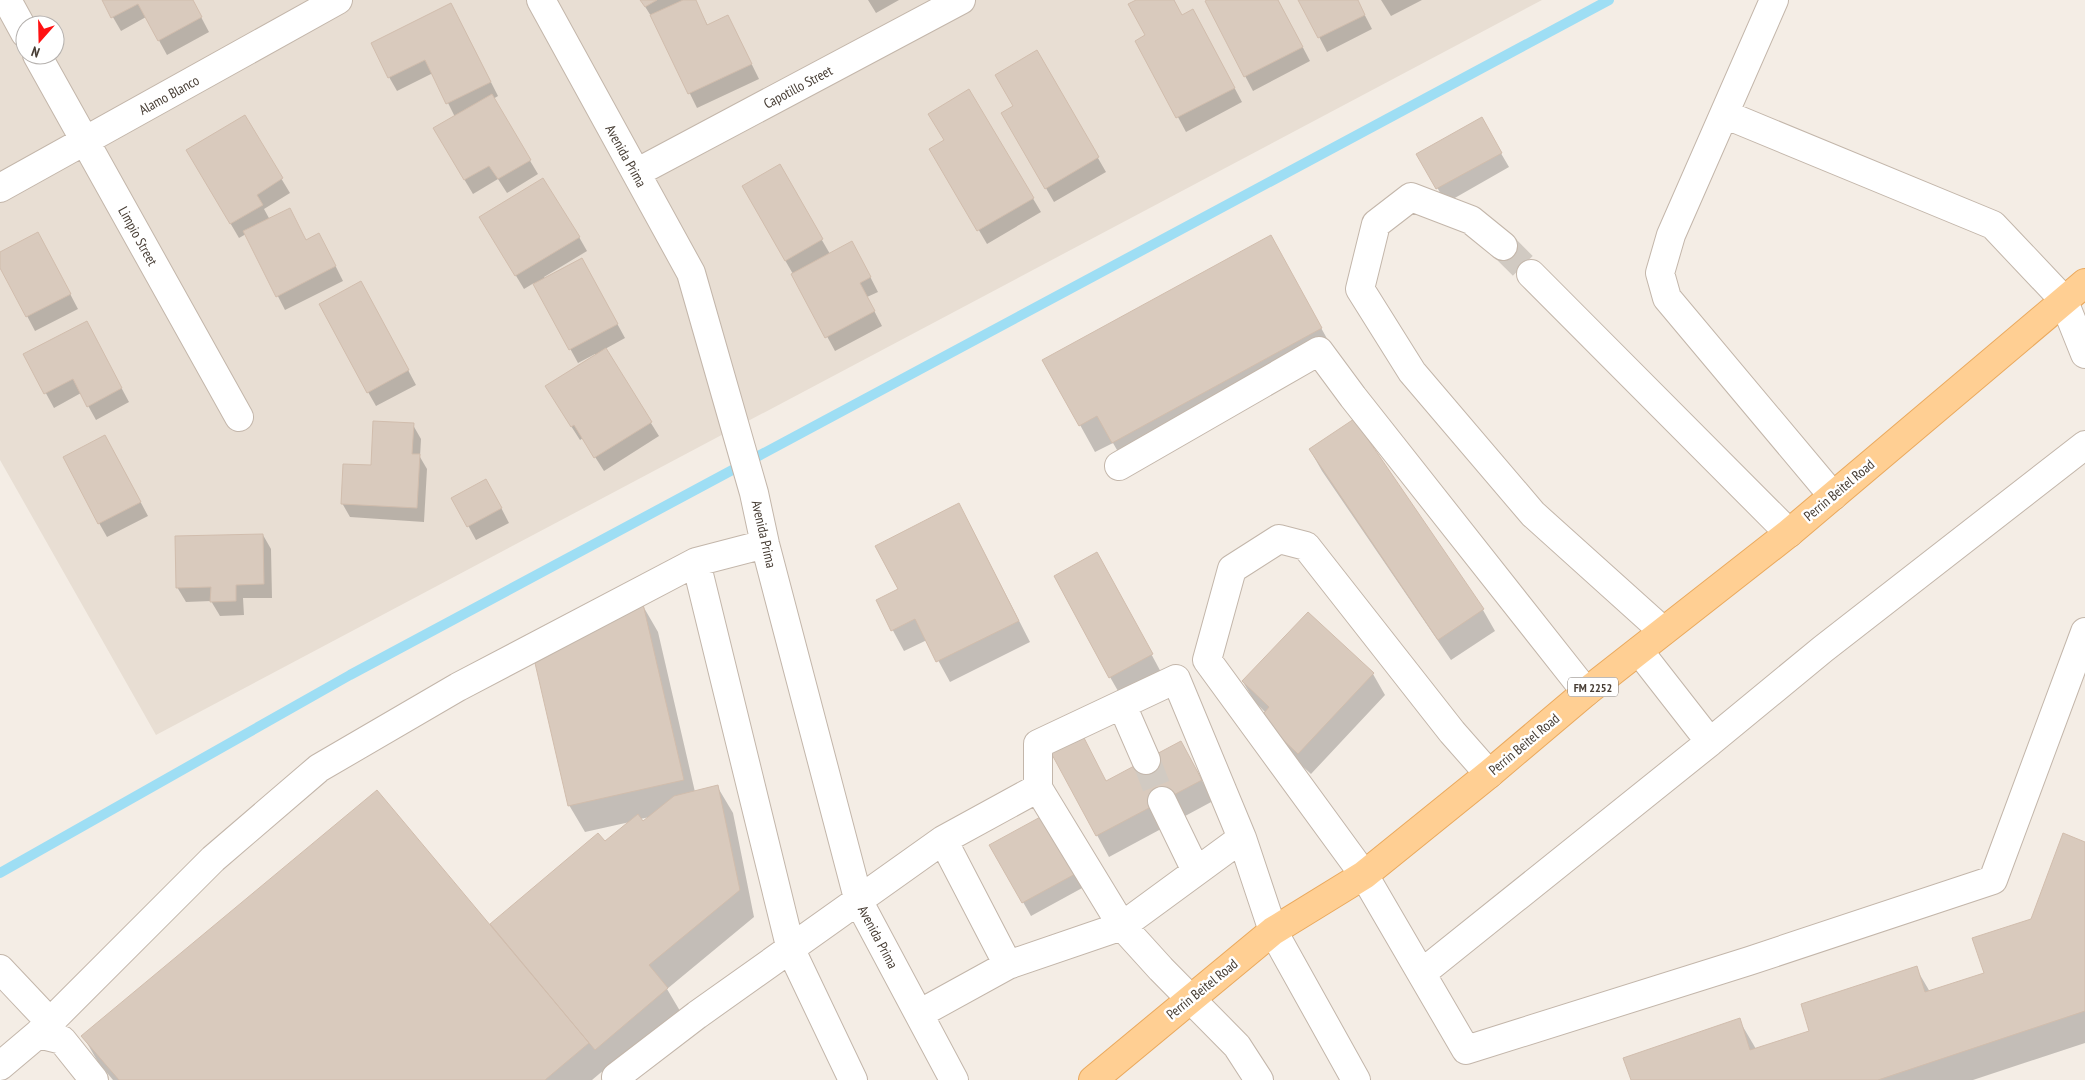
<svg xmlns="http://www.w3.org/2000/svg" width="2085" height="1080" font-family="'PT Sans Narrow',sans-serif">
  <style>
    .residential { fill: #e8ded3; fill-rule: evenodd }
    .shadow { fill: #0003; fill-rule: evenodd }
    .lines { fill: none; stroke-linecap: round; stroke-linejoin: round }
    .stream { stroke: #9edef4; stroke-width: 10 }
    .building { fill: #d9cabd; stroke: #d1bdad }
    .minor-tunnel { stroke: #d1cac2; stroke-width: 28; stroke-dasharray: 28 14; stroke-linecap: butt }
    .minor-casing { stroke: #c3b6aa; stroke-width: 30 }
    .major-casing { stroke: #eaa95d; stroke-width: 30 }
    .minor { stroke: #fff; stroke-width: 28 }
    .major { stroke: #ffcf93; stroke-width: 28 }
    .labels { text-anchor: middle; dominant-baseline: central; stroke-width: 5; stroke-linejoin: round; paint-order: stroke }
    .shield { fill: #fff; stroke: #7e7771; stroke-width: 1 }
    .shield-label { font-size: 12px; font-weight: bold; fill: #473d34 }
    .street-label { font-size: 14px; fill: #473d34; stroke: #fff }
  </style>
  <rect width="100%" height="100%" fill="#f4ede5"/>
  <path class="residential" d="M0,0H1542L156,735L0,460ZM25,25H55V55H25Z"/>
  <path class="shadow" d="M103,0H192L209,32L167,55L146,17L121,31Z
    M641,0H695L708,26L728,16L759,79L697,108L654,21Z
    M868,0H899L876,13Z
    M1139,0H1174L1182,16L1201,25L1242,102L1186,132L1137,41L1147,36Z
    M1210,0H1278L1310,61L1253,91L1206,2Z
    M1300,0H1357L1372,29L1327,52Z
    M1381,0H1422L1391,16Z
    M459,19L498,96L493,99L538,174L507,193L498,179L473,194L434,129L455,117L433,73L397,91L389,77Z
    M1037,52L1106,172L1054,202L1002,113L1014,106Z
    M969,91L1041,212L987,244L931,149L945,141Z
    M244,117L290,193L264,209L270,220L306,241L327,249L343,281L285,310L246,234L239,238L188,151Z
    M1481,119L1509,167L1446,203L1418,154Z
    M779,166L830,254L860,257L878,292L867,297L882,326L835,351L793,274L743,187Z
    M489,231L579,237L587,251L544,277L545,279L590,274L625,338L605,349L659,436L604,471L583,438L580,440L555,401L596,356L595,354L578,363L534,283L524,289Z
    M46,248L78,309L35,331L0,265V253Z
    M1286,264L1336,355L1128,469L1113,443L1095,452L1044,360Z
    M369,297L416,385L376,406L368,392Z
    M94,337L129,402L96,420L81,393L54,408L25,355Z
    M1354,420L1483,610L1495,631L1451,660L1322,471L1310,450Z
    M413,425L421,439L420,457L427,469L424,522L350,517L342,503L372,467Z
    M113,450L148,516L107,537L99,523Z
    M494,494L509,523L476,540L453,498Z
    M970,525L1030,642L950,682L927,640L904,651L877,601L900,589Z
    M263,535L271,549L272,598H243L244,615L220,616L211,601L186,602L177,587Z
    M1109,575L1163,676L1122,698L1110,677Z
    M643,606L658,632L695,792L717,786L733,813L754,917L667,989L683,1016L611,1076L605,1069L592,1080H113L98,1062L83,1036L490,926L598,835L605,842L630,822L585,832L569,805ZM650,817L643,823L640,819Z
    M1373,674L1385,695L1311,774L1273,739L1266,713L1255,702L1243,682Z
    M1050,749L1107,782L1193,764L1213,801L1109,857Z
    M1043,816L1084,887L1031,916L991,846Z
    M2085,843V1043L1973,1080H1632L1739,1020L1756,1049L1811,1032L1916,968L1930,992L1985,974L2032,920Z"/>
  <g class="lines">
    <path class="stream" d="M0,873L350,675L1609,0"/>
  </g>
  <path class="building" d="M102,0H193L202,17L158,41L138,4L111,18Z
    M640,0H657L645,7Z
    M683,0H696L707,25L728,15L752,64L688,94L650,15Z
    M1136,0H1174L1182,15L1193,9L1235,88L1176,118L1135,41L1145,35L1128,4Z
    M1207,0H1278L1303,47L1244,77L1205,1Z
    M1298,0H1358L1365,15L1318,38Z
    M451,3L491,82L446,104L425,60L388,78L371,43Z
    M1037,50L1099,157L1045,189L1001,113L1013,106L995,75Z
    M969,89L1034,198L977,231L929,149L944,140L928,114Z
    M492,94L531,160L498,179L489,166L464,180L433,128Z
    M245,115L283,178L257,195L263,205L230,224L186,150Z
    M1482,117L1502,153L1436,189L1416,154Z
    M780,164L823,239L785,261L742,186Z
    M543,178L580,237L515,276L479,217Z
    M290,208L306,240L319,233L336,266L276,297L243,231Z
    M38,232L71,294L26,317L0,268V252Z
    M1271,235L1322,328L1112,443L1097,416L1079,426L1042,360Z
    M852,241L871,277L860,283L875,311L825,338L791,274Z
    M582,258L618,324L569,350L533,284Z
    M361,281L409,370L367,393L319,304Z
    M87,321L122,388L87,407L73,379L44,394L23,354Z
    M606,348L652,422L594,458L574,425L571,427L545,386Z
    M1354,419L1484,609L1438,640L1309,449Z
    M373,421L414,423L412,454H420L417,508L341,504L343,464L371,465Z
    M105,435L141,502L98,524L63,457Z
    M486,479L502,508L467,527L451,498Z
    M959,503L1019,621L936,662L915,619L891,631L876,600L898,589L875,546Z
    M263,534L264,584L236,585V601L210,602L211,587L176,588L175,536Z
    M1097,552L1153,654L1109,678L1054,576Z
    M643,604L684,780L568,806L535,663Z
    M1308,612L1374,673L1298,754L1260,718L1269,707L1242,681Z
    M1081,732L1106,781L1181,741L1202,780L1096,836L1049,749Z
    M718,785L740,890L649,965L668,988L595,1050L490,924L598,833L605,841L638,814L643,821L674,796Z
    M377,790L589,1043L545,1080H119L81,1036Z
    M1044,815L1077,873L1022,903L989,845Z
    M2063,833L2085,842V1011L1878,1080H1631L1623,1058L1740,1018L1750,1050L1809,1031L1801,1004L1917,966L1925,992L1984,973L1972,938L2031,919Z"/>
  <g class="lines">
    <path class="minor-tunnel" d="M1503,246L1531,274
      M1146,760L1162,801"/>
    <defs>
      <path id="minor" d="M7,0L25,33
        M541,0L691,273L754,493L765,544L859,902L954,1080
        M1774,0L1671,235L1660,273L1667,298L1833,496
        M37,55L239,417
        M1724,114L1993,225L2063,299L2085,354
        M636,173L961,0
        M0,188L338,0
        M1503,246L1471,220L1411,197L1376,224L1360,289L1412,372L1533,514L1663,631
        M1531,274L1789,533
        M1119,466L1319,351L1353,397L1586,692
        M765,544L696,562L791,950L853,1080
        M1122,705L1146,760
        M1710,742L1823,649L2085,445
        M1489,774L1452,732L1306,546L1279,539L1232,569L1207,660L1364,875L1466,1050L1749,961L1993,880L2085,632
        M1038,788L1122,926L1242,838
        M1162,801L1196,871
        M1008,965L943,840L1038,788V744L1176,679L1242,838L1273,931L1356,1080
        M0,969L50,1022
        M1422,973L1710,742L1639,651
        M919,1014L1008,965L1122,926L1161,969L1237,1046L1259,1080
        M38,1034L213,859L319,768L458,687L696,562
        M0,1066L38,1034L62,1040L94,1080
        M616,1077L697,1015L943,840"/>
      <path id="major" d="M1093,1080L1273,931L1364,875L1489,774L1586,692L1789,533L2085,283"/>
    </defs>
    <use href="#minor" class="minor-casing"/>
    <use href="#major" class="major-casing"/>
    <use href="#minor" class="minor"/>
    <use href="#major" class="major"/>
  </g>
  <g class="labels">
    <rect class="shield" x="1568" y="677.5" width="50" height="19" rx="4"/>
    <g class="shield-label">
      <text x="1593" y="687">FM 2252</text>
    </g>
    <g class="street-label">
      <text transform="translate(798 87) rotate(-28)">Capotillo Street</text>
      <text transform="translate(169 95) rotate(-29)">Alamo Blanco</text>
      <text transform="translate(626 156) rotate(61)">Avenida Prima</text>
      <text transform="translate(138 236) rotate(61)">Limpio Street</text>
      <text transform="translate(1839 490) rotate(-40)">Perrin Beitel Road</text>
      <text transform="translate(764 534) rotate(77)">Avenida Prima</text>
      <text transform="translate(1524 744) rotate(-40)">Perrin Beitel Road</text>
      <text transform="translate(878 937) rotate(62)">Avenida Prima</text>
      <text transform="translate(1202 989) rotate(-39)">Perrin Beitel Road</text>
    </g>
  </g>
  <g transform="translate(40 40) rotate(200)"><circle r="24" fill="#ffffff" stroke="#b5b1ae"/>
  <path d="M0-4L9 19L0 12L-9 19Z" fill="#ff1112"/>
  <text y="-8" font-size="14" font-weight="bold" text-anchor="middle" fill="#473d34">N</text>
  </g>
</svg>
